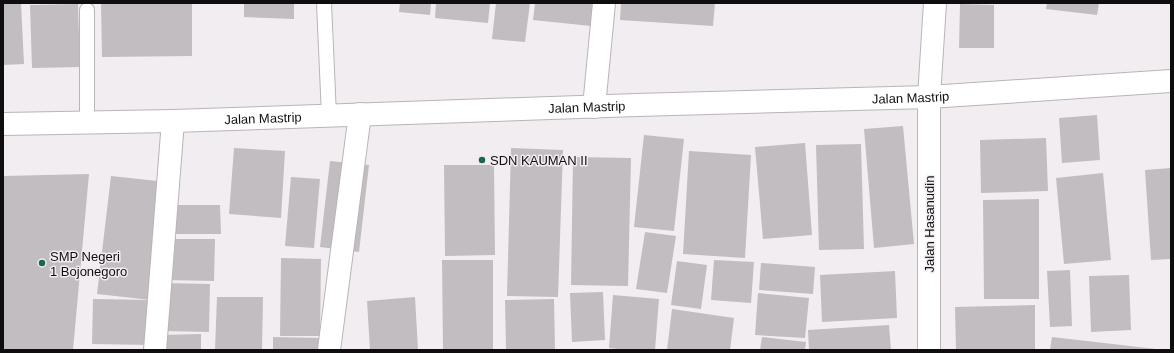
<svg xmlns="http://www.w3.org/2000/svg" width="1174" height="353" font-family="Arial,sans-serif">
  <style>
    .building { fill: #c2bdc0 }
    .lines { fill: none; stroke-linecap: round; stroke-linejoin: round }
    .service-casing { stroke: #b9b4b8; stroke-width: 16 }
    .minor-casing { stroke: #b9b4b8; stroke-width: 24 }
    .tertiary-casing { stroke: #b9b4b8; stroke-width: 24 }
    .secondary-casing { stroke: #b9b4b8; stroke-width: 24 }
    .service { stroke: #fff; stroke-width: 14 }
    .minor { stroke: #fff; stroke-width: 22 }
    .tertiary { stroke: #fff; stroke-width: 22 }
    .secondary { stroke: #fff; stroke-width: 22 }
    .poi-dot { fill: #1d6457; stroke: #f2edf0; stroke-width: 1.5 }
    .labels { text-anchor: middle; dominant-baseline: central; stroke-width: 3; stroke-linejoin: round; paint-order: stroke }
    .street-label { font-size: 13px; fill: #0f0e0f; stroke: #f2edf0 }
    .poi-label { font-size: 13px; fill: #0f0e0f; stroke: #f2edf0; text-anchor: start }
  </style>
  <rect width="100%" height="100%" fill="#f2edf0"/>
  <path class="building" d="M3,3H21L24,64L3,65Z
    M101,3H192V56L102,57Z
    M244,3H294V19L244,17Z
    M400,3H431L430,15L399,12Z
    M436,3H490L488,23L435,18Z
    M496,3H530L525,42L492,39Z
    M535,3H593L591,26L533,20Z
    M621,3H715L713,26L620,20Z
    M1047,3H1099L1097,15L1046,9Z
    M78,4L80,67L32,68L30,5Z
    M960,4L994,5V48H959Z
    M1097,115L1100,160L1062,163L1059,118Z
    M903,126L914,244L874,248L864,129Z
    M644,135L684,139L674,231L634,227Z
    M1046,138L1048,191L981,193L980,140Z
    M805,143L812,235L763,239L755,147Z
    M861,144L864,249L819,250L816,145Z
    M234,148L285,151L281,218L229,214Z
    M511,148L563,150L558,297L507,296Z
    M689,151L751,155L745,258L683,254Z
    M573,157L631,158L628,286L571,285Z
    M330,161L369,165L359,252L320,247Z
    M444,165H494L495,255L445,256Z
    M1171,168V259L1151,260L1145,170Z
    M1103,173L1111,260L1064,264L1056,178Z
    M89,174L73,350H3V176Z
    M111,176L167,182L152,345L92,344L93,299L151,300L97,294Z
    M291,177L320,179L314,248L285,246Z
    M1039,199V299H984L983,200Z
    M169,205H220L221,234H169Z
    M645,232L676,236L667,293L636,289Z
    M165,239H215L214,281L165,280Z
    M281,258L321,259L320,336H280Z
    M442,260H493V350H443Z
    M714,260L754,262L751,303L711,300Z
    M677,261L707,265L701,309L671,305Z
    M761,263L815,267L813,294L759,290Z
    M1070,270L1072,326L1050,327L1047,271Z
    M895,271L897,318L822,322L820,275Z
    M1129,275L1131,330L1091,332L1089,276Z
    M164,283L210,284L209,332L163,331Z
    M603,292L605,340L572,342L570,293Z
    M758,293L809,298L805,338L755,335Z
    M613,295L659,299L655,350H627L609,348Z
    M217,297H263L262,350H215Z
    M415,297L418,350H370L367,301Z
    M554,299L555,350H506L505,300Z
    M1035,305V350H956L955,307Z
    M672,309L734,318L730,350H667Z
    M889,325L891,350H809L808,330Z
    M201,334V350H159V335Z
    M273,337L323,338V350H273Z
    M762,337L806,342L805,350H760Z
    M1052,337L1156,349V350H1050Z"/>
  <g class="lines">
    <defs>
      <path id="service" d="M324,3L329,116
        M87,122V10"/>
      <path id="minor" d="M929,97L935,3
        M594,107L604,3
        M155,350L173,121
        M329,350L360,114"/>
      <path id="tertiary" d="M929,97V350"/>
      <g id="secondary">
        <path id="s1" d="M3,124L173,121L637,105L929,97L1171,81"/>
      </g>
    </defs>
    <use href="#service" class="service-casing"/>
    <use href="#minor" class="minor-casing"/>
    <use href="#tertiary" class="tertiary-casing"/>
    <use href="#secondary" class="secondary-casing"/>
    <use href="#service" class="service"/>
    <use href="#minor" class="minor"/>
    <use href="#tertiary" class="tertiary"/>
    <use href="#secondary" class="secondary"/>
  </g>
  <g class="poi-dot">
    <circle cx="482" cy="160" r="4"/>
    <circle cx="42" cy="263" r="4"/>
  </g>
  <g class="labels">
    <g class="street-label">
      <text stroke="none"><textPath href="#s1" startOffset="908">Jalan Mastrip</textPath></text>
      <text stroke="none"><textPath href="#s1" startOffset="584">Jalan Mastrip</textPath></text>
      <text stroke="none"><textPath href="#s1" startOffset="260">Jalan Mastrip</textPath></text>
      <text transform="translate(929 224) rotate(-90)">Jalan Hasanudin</text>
    </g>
    <g class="poi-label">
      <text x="490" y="160">SDN KAUMAN II</text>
      <text x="50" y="256">SMP Negeri<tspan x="50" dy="15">1 Bojonegoro</tspan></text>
    </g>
  </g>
  <rect width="1174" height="353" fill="none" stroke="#0f0e0f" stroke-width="8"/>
</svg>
